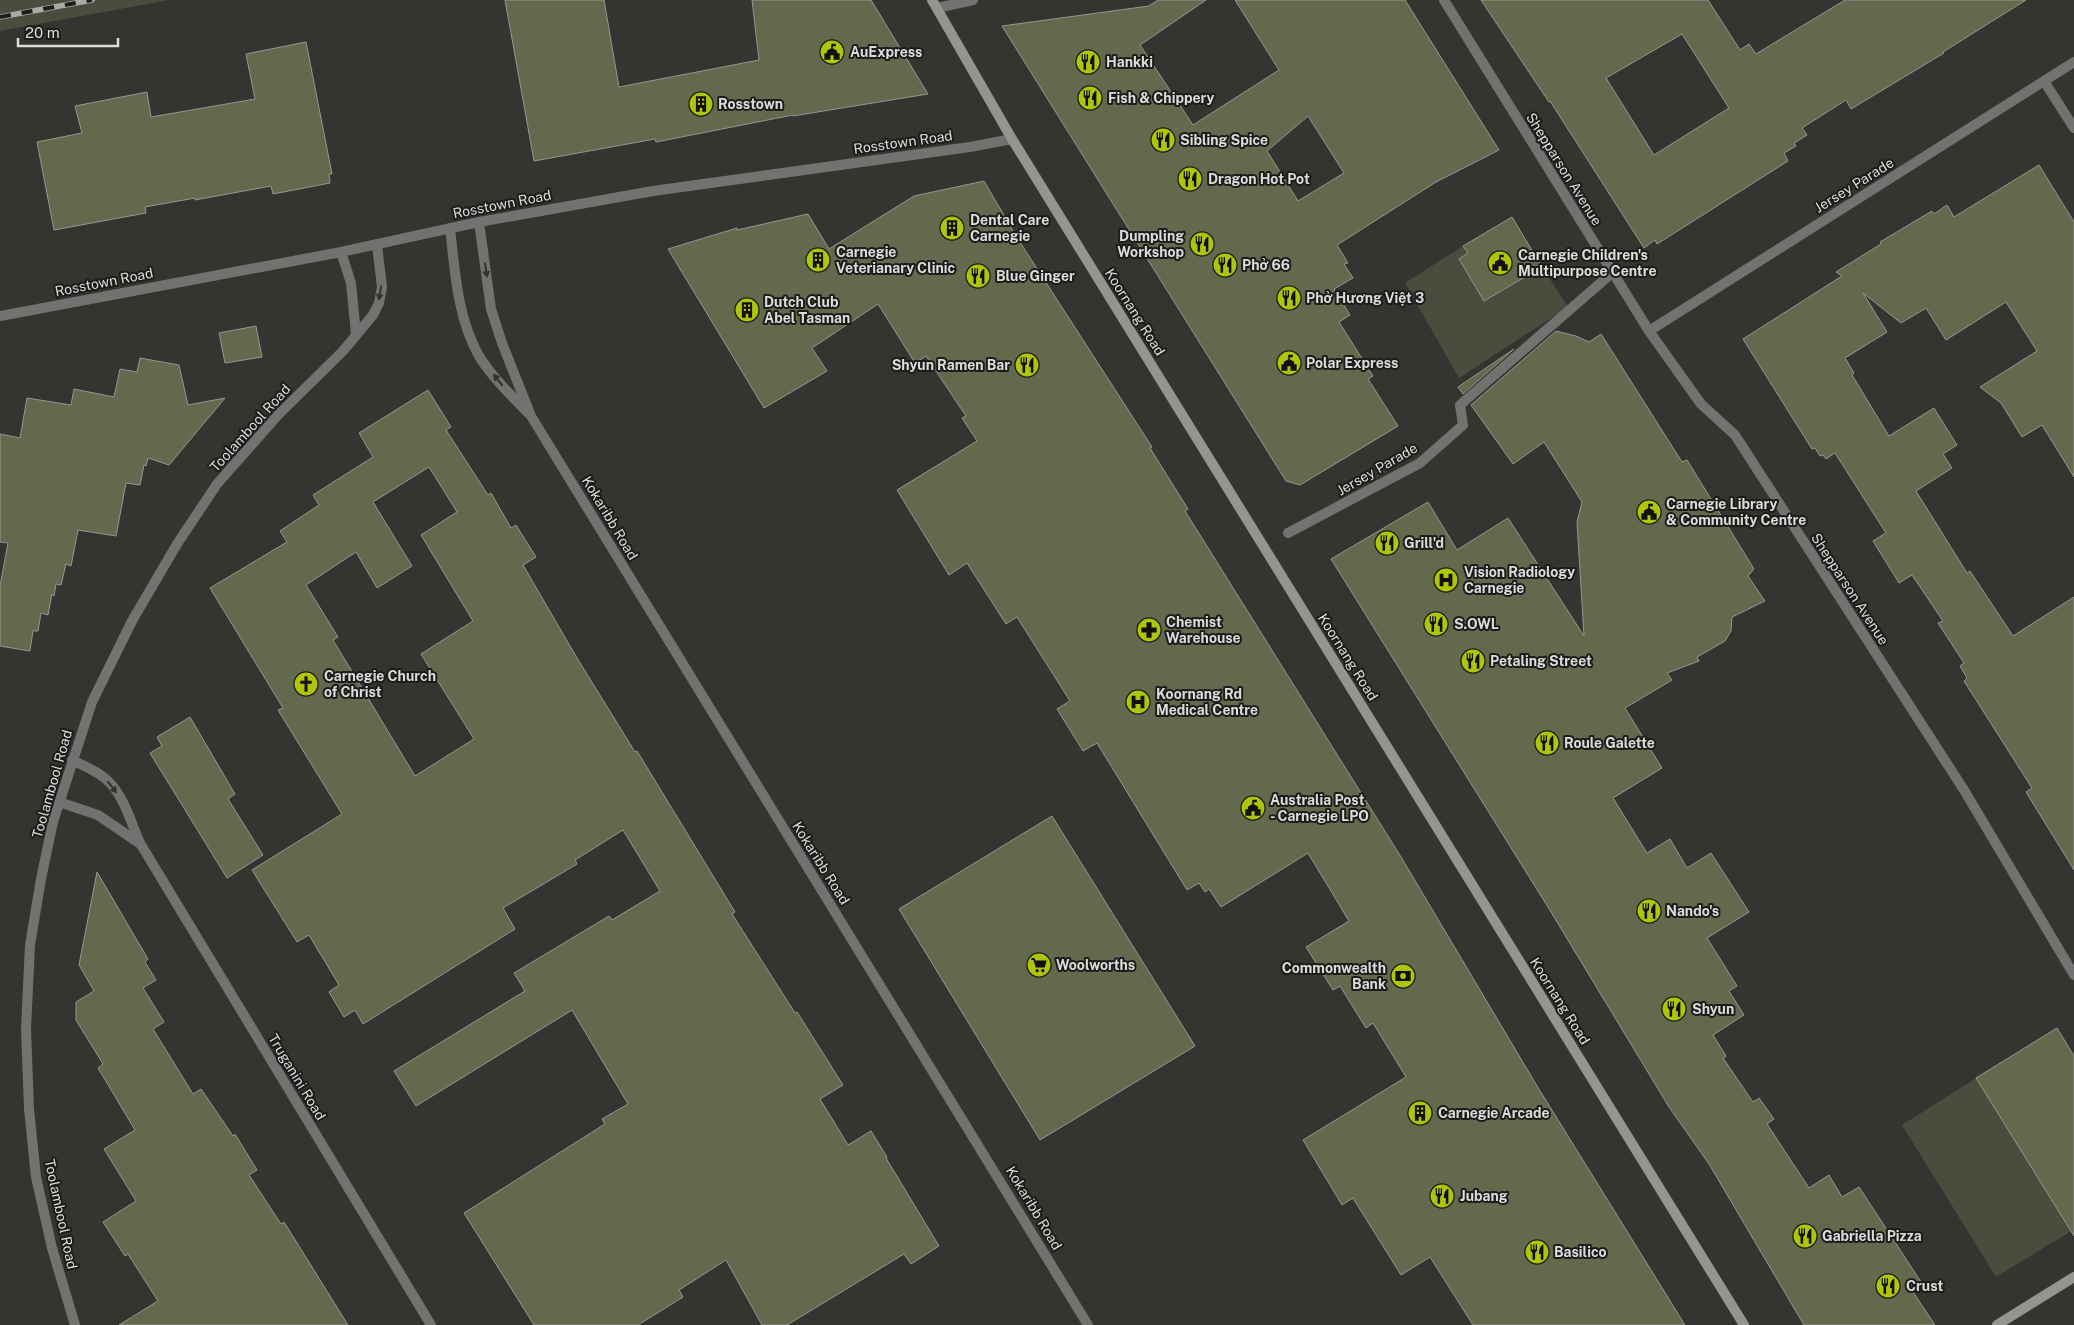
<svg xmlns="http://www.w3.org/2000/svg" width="2074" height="1325" font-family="'Public Sans',sans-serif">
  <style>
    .green { fill: #494d3d }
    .building { fill: #63694d; stroke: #969791; fill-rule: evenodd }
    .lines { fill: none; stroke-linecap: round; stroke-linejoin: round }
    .street { stroke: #727370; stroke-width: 10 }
    .secondary { stroke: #949591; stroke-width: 10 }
    .rail-casing { stroke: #aaaba7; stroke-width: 5.5 }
    .rail { stroke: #1c1c1a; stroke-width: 4; stroke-dasharray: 11; stroke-linecap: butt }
    .oneway { fill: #323230 }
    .labels { text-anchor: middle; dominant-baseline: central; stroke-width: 4; stroke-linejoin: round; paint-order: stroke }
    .poi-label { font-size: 14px; font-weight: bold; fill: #dcddda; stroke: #1c1c1a; text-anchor: start }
    .street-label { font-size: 14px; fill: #dcddda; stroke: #1c1c1a }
  </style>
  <rect width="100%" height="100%" fill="#343530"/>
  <path class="green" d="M0,0H169L0,31Z
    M1463,246L1468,253L1459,259L1484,301L1542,267L1568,307L1459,378L1405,283Z
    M1976,1078L2071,1231L1996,1277L1902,1125Z"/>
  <path class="building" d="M505,0H604L619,87L759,60L752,0H871L928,94L793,116V115L656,142L655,139L534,161Z
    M1158,0H1206L1140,45L1193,125L1279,70L1235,0H1405L1499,150L1436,182L1337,245L1348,263L1344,264L1353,278L1334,289L1350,315L1339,322L1373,376L1368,379L1398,426L1300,485L1286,481L1002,26L1149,6ZM1308,116L1344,173L1298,201L1267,151Z
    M1481,0H1708L1740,50L1749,44L1756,54L1845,0H2026L1943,52L1944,53L1851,109L1846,100L1802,128L1807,135L1794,143L1796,146L1784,153L1788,161L1657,244L1655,240L1644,248L1550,101L1549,102ZM1682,34L1729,108L1654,155L1606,78Z
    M306,42L332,174H329L330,183L273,194L271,186L195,200V198L145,207L146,213L54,230L37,142L82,133L75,106L147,92L151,117L255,99L246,54Z
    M2039,165L2074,222V477L2042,425L2022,437L2001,403L1980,387L2037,351L2006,302L1946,340L1926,308L1901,323L1863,293L1887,332L1845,358L1854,373L1852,375L1889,436L1934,408L1957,445L1943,454L1952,468L1916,491L1967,573L1970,571L2013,636L2074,597V870L2026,792L2032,788L1964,681L1967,678L1960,666L1964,663L1938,623L1943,621L1912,575L1899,583L1873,541L1886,533L1835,453L1826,459L1823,455L1820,456L1815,448L1812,449L1743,339L1842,276L1836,272L1881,244L1880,242L1932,211L1934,214L1947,205L1954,217Z
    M984,181L1016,236L1152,447L1150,448L1188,509L1185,511L1401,857L1537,1086L1685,1325H1473L1430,1257L1401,1275L1353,1198L1342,1205L1303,1140L1406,1077L1373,1023L1366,1028L1340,986L1333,990L1306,947L1349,921L1308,853L1221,907L1209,889L1205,892L1199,883L1187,890L1097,743L1083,751L1057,709L1070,701L1017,617L1006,624L967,563L949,575L897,490L977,441L962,418L966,416L926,356L915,363L878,304L812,348L827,371L764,408L668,249L737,228V230L808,214L829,249L914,196Z
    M1512,217L1542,267L1484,301L1459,259L1468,253L1463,246Z
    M256,326L262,357L225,363L219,333Z
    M1556,331L1576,336L1589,342L1601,334L1682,462L1687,460L1754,569L1748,576L1765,601L1732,617L1731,631L1725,641L1697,657L1699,661L1667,673L1672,680L1625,708L1662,768L1613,798L1647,853L1670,839L1687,868L1711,853L1749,912L1707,938L1737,986L1729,991L1744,1015L1713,1035L1726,1056L1723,1058L1753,1102L1759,1098L1774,1119L1767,1124L1809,1188L1829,1175L1842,1197L1859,1187L1921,1282L1911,1289L1935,1325H1804L1709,1164L1669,1107L1551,912L1331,559L1428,502L1457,550L1508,518L1584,636L1577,522L1582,502L1544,442L1513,464L1471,405Z
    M1514,349L1463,394L1458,387Z
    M140,358L179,365L188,405L225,398L169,465L148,458L146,466L144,465L140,485L126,483L116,536L78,530L71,566L66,564L61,585L56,584L54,596L52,594L48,615L41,613L38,631H33L30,651L0,646V586L8,543L0,542V434L20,438L27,398L71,405L74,389L114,397L120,369L137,372Z
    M428,390L451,427L446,430L488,495L491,493L511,528L516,525L536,557L523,565L577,658L635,752L637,751L735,912L732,914L795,1013L797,1012L843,1085L820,1099L848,1145L871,1131L887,1157L886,1158L939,1246L911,1264L904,1254L787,1325H762L726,1260L679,1290L683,1297L638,1325H534L464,1213L605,1124L602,1119L628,1104L572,1010L416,1106L394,1071L525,991L514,973L609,916L612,920L660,891L623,830L575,860L577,864L503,908L515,929L363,1024L355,1010L344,1017L329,992L339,985L309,935L297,942L252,870L342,814L278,710L283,708L210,588L287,542L280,531L319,505L313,495L373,457L359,433ZM429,467L457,512L421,535L473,621L421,654L474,739L415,776L333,640L338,637L306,585L356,552L377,588L412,566L373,502Z
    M190,717L235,794L228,799L263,855L227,878L150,753L162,746L157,737Z
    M1052,816L1195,1046L1040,1140L899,909Z
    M97,872L148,959L145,962L156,980L143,988L164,1022L153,1029L193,1094L201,1089L233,1136L235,1134L257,1170L249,1175L281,1224L284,1222L348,1325H119L158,1301L128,1254L125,1256L103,1222L136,1201L104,1149L135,1130L98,1068L103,1064L76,1020V1002L94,991L79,965Z
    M2057,1028L2074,1056V1236L1976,1078Z"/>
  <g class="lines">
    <path class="street" d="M1444,0L1649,331L1701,404L1735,435L1964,790L2074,975
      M937,8L973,0
      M2044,81L2074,128
      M479,222L491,309L502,343L531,416L1088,1325
      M450,228C455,271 457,317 479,356C492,377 510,394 527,412
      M341,252L351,283L356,334
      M0,316L341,252L479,222L653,191L970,147L1012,139
      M1649,331L2074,62
      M1288,533L1420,463L1463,425L1460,405L1612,273
      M72,760C84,766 100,772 110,783C125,799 131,823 140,843L431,1325
      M59,802L98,815L139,843
      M75,1325L52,1248L36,1177L29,1109L26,1029L30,945L41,879L53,822L92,702L132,621L177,544L217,484L278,415L343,351L373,315L379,303L382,287L377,245"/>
    <path class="secondary" d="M932,0L1012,139L1744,1325
      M1997,1325L2074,1277"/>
    <defs>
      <path id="rail" d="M0,17L92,0"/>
    </defs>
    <use href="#rail" class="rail-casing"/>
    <use href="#rail" class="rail"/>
  </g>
  <defs><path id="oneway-solid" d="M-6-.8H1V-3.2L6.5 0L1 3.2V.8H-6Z" transform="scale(1.25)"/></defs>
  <g class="oneway">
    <use href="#oneway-solid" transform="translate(486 270) rotate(82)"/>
    <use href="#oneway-solid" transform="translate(380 293) rotate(99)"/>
    <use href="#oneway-solid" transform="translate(498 380) rotate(-128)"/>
    <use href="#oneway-solid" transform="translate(112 787) rotate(52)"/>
  </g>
  <defs>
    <symbol id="civic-disc" viewBox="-11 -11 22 22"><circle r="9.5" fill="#aec509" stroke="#1c1c1a"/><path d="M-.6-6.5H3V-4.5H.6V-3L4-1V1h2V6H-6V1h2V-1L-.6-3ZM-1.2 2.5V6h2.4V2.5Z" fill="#111"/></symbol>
    <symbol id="restaurant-disc" viewBox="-11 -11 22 22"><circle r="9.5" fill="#aec509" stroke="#1c1c1a"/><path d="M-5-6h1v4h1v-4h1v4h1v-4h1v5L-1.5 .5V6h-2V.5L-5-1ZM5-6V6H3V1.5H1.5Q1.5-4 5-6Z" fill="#111"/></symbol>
    <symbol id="building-disc" viewBox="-11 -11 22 22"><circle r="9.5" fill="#aec509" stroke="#1c1c1a"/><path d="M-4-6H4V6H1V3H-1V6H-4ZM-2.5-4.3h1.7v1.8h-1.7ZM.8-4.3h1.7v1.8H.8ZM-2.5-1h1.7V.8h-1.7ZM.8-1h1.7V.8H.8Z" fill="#111"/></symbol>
    <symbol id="hospital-disc" viewBox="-11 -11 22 22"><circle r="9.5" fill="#aec509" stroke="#1c1c1a"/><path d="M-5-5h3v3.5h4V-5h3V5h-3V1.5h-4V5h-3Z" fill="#111"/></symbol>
    <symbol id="pharmacy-disc" viewBox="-11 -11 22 22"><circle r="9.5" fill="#aec509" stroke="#1c1c1a"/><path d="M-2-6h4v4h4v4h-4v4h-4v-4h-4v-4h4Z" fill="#111"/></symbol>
    <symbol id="church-disc" viewBox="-11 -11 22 22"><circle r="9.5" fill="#aec509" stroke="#1c1c1a"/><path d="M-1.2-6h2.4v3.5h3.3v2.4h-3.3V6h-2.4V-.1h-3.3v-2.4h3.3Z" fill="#111"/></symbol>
    <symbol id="supermarket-disc" viewBox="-11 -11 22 22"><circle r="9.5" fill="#aec509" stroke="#1c1c1a"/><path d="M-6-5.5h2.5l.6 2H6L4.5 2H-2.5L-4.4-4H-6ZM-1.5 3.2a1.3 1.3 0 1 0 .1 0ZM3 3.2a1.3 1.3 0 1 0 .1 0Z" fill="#111"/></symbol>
    <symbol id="bank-disc" viewBox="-11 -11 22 22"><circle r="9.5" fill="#aec509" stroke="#1c1c1a"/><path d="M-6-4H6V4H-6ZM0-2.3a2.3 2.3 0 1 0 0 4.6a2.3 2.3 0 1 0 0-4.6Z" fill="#111"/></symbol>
  </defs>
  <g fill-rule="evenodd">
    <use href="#civic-disc" x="818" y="38" width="28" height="28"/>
    <use href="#restaurant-disc" x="1074" y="48" width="28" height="28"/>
    <use href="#restaurant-disc" x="1076" y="84" width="28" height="28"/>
    <use href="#building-disc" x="687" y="90" width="28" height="28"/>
    <use href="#restaurant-disc" x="1149" y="126" width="28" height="28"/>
    <use href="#restaurant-disc" x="1176" y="165" width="28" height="28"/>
    <use href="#building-disc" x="938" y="214" width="28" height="28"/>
    <use href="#restaurant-disc" x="1188" y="230" width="28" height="28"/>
    <use href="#building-disc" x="804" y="246" width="28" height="28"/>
    <use href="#civic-disc" x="1486" y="249" width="28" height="28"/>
    <use href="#restaurant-disc" x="1211" y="251" width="28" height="28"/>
    <use href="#restaurant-disc" x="964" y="262" width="28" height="28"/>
    <use href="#restaurant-disc" x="1275" y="284" width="28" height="28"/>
    <use href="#building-disc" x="733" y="296" width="28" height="28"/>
    <use href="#civic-disc" x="1275" y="349" width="28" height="28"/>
    <use href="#restaurant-disc" x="1013" y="351" width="28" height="28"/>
    <use href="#civic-disc" x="1635" y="498" width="28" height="28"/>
    <use href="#restaurant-disc" x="1373" y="529" width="28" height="28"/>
    <use href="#hospital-disc" x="1432" y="566" width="28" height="28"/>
    <use href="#restaurant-disc" x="1422" y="610" width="28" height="28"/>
    <use href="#pharmacy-disc" x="1135" y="616" width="28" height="28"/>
    <use href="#restaurant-disc" x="1459" y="647" width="28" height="28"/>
    <use href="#church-disc" x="292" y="670" width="28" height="28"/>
    <use href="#hospital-disc" x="1124" y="688" width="28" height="28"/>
    <use href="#restaurant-disc" x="1533" y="729" width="28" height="28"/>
    <use href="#civic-disc" x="1239" y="794" width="28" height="28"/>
    <use href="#restaurant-disc" x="1635" y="897" width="28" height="28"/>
    <use href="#supermarket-disc" x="1025" y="951" width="28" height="28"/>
    <use href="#bank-disc" x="1389" y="962" width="28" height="28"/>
    <use href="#restaurant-disc" x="1660" y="995" width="28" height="28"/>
    <use href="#building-disc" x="1406" y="1099" width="28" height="28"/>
    <use href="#restaurant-disc" x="1428" y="1182" width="28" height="28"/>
    <use href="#restaurant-disc" x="1791" y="1222" width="28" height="28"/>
    <use href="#restaurant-disc" x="1523" y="1238" width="28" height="28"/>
    <use href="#restaurant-disc" x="1874" y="1272" width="28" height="28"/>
  </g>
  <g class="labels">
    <g class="poi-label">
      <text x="850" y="52">AuExpress</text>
      <text x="1106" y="62">Hankki</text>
      <text x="1108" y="98">Fish &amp; Chippery</text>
      <text x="718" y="104">Rosstown</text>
      <text x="1180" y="140">Sibling Spice</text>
      <text x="1208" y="179">Dragon Hot Pot</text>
      <text x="970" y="220">Dental Care<tspan x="970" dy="16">Carnegie</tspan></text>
      <text x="1184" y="236" text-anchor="end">Dumpling<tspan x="1184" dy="16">Workshop</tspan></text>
      <text x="836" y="252">Carnegie<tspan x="836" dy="16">Veterianary Clinic</tspan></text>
      <text x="1518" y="255">Carnegie Children's<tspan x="1518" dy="16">Multipurpose Centre</tspan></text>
      <text x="1242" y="265">Phở 66</text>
      <text x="996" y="276">Blue Ginger</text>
      <text x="1306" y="298">Phở Hương Việt 3</text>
      <text x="764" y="302">Dutch Club<tspan x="764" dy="16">Abel Tasman</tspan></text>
      <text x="1306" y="363">Polar Express</text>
      <text x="1010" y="365" text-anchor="end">Shyun Ramen Bar</text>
      <text x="1666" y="504">Carnegie Library<tspan x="1666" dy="16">&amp; Community Centre</tspan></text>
      <text x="1404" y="543">Grill'd</text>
      <text x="1464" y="572">Vision Radiology<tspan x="1464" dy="16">Carnegie</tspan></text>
      <text x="1166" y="622">Chemist<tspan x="1166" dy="16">Warehouse</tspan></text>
      <text x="1454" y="624">S.OWL</text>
      <text x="1490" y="661">Petaling Street</text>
      <text x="324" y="676">Carnegie Church<tspan x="324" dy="16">of Christ</tspan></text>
      <text x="1156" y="694">Koornang Rd<tspan x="1156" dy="16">Medical Centre</tspan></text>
      <text x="1564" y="743">Roule Galette</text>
      <text x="1270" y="800">Australia Post<tspan x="1270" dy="16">- Carnegie LPO</tspan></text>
      <text x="1666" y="911">Nando's</text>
      <text x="1056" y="965">Woolworths</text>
      <text x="1386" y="968" text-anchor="end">Commonwealth<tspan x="1386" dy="16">Bank</tspan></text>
      <text x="1692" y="1009">Shyun</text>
      <text x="1438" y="1113">Carnegie Arcade</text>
      <text x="1460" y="1196">Jubang</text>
      <text x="1822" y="1236">Gabriella Pizza</text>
      <text x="1554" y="1252">Basilico</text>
      <text x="1906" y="1286">Crust</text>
    </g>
    <g class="street-label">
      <text transform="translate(903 142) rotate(-8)">Rosstown Road</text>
      <text transform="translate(1564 169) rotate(58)">Shepparson Avenue</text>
      <text transform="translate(1854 185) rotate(-32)">Jersey Parade</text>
      <text transform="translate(502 204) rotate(-11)">Rosstown Road</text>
      <text transform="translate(104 282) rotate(-11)">Rosstown Road</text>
      <text transform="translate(1135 312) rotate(58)">Koornang Road</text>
      <text transform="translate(250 428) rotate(-48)">Toolambool Road</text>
      <text transform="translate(1377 469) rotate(-30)">Jersey Parade</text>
      <text transform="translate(610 518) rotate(59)">Kokaribb Road</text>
      <text transform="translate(1850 589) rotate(57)">Shepparson Avenue</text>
      <text transform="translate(1348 657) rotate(58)">Koornang Road</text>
      <text transform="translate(52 784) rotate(-74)">Toolambool Road</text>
      <text transform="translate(821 863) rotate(58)">Kokaribb Road</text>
      <text transform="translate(1560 1001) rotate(58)">Koornang Road</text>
      <text transform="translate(297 1077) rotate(59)">Truganini Road</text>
      <text transform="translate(1034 1208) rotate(59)">Kokaribb Road</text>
      <text transform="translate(61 1214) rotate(78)">Toolambool Road</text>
    </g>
  </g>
  <path d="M18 38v8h100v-8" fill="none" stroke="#dcddda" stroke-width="2.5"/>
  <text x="25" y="38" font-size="15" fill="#dcddda" stroke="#1c1c1a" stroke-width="4" paint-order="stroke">20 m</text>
</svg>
